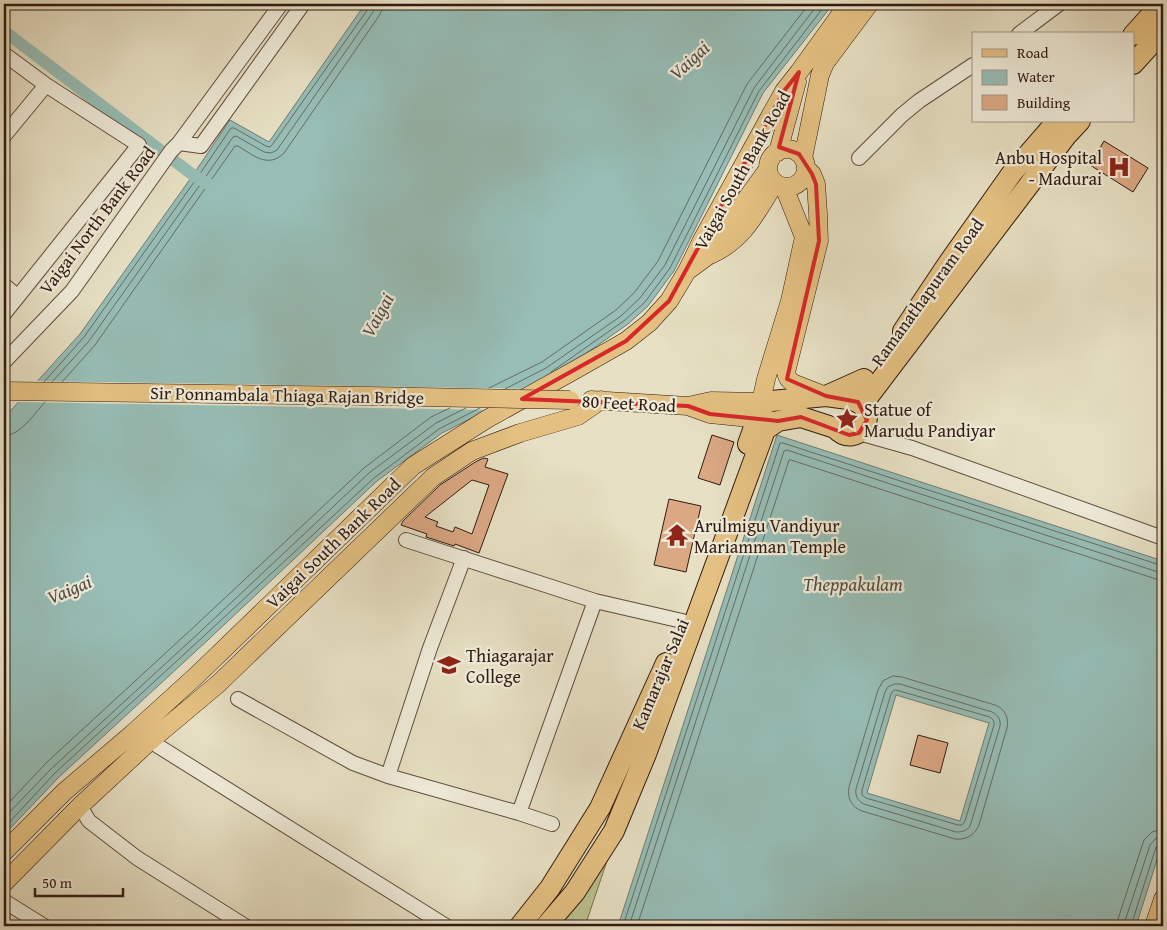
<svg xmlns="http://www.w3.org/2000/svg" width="1167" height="930" font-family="'Gentium Book Plus',serif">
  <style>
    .green { fill: #bbc190; stroke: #766e50 }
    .water { fill: #97bdb6; stroke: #6e7c74; fill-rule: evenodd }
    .pier { fill: #e7e0c4 }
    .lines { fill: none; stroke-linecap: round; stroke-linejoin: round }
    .shore { stroke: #646c64; stroke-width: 1 }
    .canal { stroke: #97bdb6; stroke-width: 12 }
    .building { fill: #dba884; stroke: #311a11; fill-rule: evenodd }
    .minor-casing { stroke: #5e4c3e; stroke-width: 16 }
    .major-casing { stroke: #311a11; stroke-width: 19 }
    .highway-casing { stroke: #311a11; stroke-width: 22 }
    .minor { stroke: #efebd9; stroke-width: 14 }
    .major { stroke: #e4c082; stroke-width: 18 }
    .highway { stroke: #e4c082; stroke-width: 20 }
    .major-bridge-casing { stroke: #311a11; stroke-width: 19; stroke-linecap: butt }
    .major-bridge { stroke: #e4c082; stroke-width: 18 }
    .marked { fill: none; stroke: #d62828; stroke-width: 4; stroke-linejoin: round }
    .labels { text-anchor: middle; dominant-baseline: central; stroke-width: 4.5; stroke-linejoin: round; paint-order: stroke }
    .poi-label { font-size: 18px; fill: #311a11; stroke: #efebd9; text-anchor: start }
    .street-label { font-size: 18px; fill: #311a11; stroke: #efebd9 }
    .water-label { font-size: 19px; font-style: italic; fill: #504b43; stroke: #efebd9 }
  </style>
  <rect width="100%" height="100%" fill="#e7e0c4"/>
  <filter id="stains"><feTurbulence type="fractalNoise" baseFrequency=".004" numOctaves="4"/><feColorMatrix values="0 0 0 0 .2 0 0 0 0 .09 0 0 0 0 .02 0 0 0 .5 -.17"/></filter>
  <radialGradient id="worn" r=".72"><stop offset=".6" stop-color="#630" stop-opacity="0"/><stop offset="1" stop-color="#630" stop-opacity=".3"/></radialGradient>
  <path class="green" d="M608,858L585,926H550Z"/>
  <path class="water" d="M365,4H833L763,93L674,271L648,306L628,324L551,378L442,433L377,481L209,639L59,777L4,835V418L80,334L193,175L230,120L269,142Z
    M777,435L1163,561V841L1136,926H618ZM896,695L989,723L960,821L867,793Z"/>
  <path class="pier" d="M34,381L534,389L494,410L16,402Z"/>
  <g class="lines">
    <path class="shore" d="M551,372L625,320L645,302L670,268L759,91L826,4
      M44,382L84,337L197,178L231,128H234L266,146L270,147L272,145L368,9L369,4
      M52,382L89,341L202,182L233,137L236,136L264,152L271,153L277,150L373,12L375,4
      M62,382L95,345L235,146H238C253,155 268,169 284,153L379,16L382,10L383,4
      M489,388L542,362L616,310L634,293L658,261L747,84L809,4
      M505,389L546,368L621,316L640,298L665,265L754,88L818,4
      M4,436C21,435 34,414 45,402
      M893,676L902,677L995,705C1005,709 1009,717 1007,728L979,825C974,836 966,840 955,839L862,811C852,807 847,799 849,787L878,690L883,681Z
      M895,684H900L992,712C998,715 1001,720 1000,726L971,823C969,830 964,832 956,832L864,804C858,801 855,796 856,789L885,692L888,687Z
      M896,690L990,717L994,721V725L965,821L962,825H958L866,798L862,795V790L891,694L893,691Z
      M4,808L46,763L196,625L364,468L431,417L450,408
      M4,818L51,769L201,631L369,473L436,423L466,408
      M4,828L55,773L205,635L374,478L439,429L480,408
      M623,926L780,443H783L1163,566
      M629,926L784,451L787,450L1158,572H1163
      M637,926L789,460H791L1156,579L1163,580
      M1117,926L1118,919L1144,840L1152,832L1163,829
      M1125,926V921L1150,845L1156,838L1163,837
      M1131,926L1156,847L1159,844L1163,843"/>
    <path class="canal" d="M4,31L193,175L208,184"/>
  </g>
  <path class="building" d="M1104,141L1148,168L1133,192L1090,165Z
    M712,435L734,442L720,485L698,478Z
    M484,458L488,459L485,467L508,474L479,553L455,544L454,546L426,537L427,534L401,525L403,521L440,485L477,461ZM472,480L489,485L472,534L455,527L453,532L436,526L438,522L425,517Z
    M669,499L701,506L686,572L654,565Z
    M918,735L948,743L940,773L910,765Z"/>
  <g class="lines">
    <defs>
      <path id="minor" d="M1019,34L1059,4
        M4,54L46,85L139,145L4,314
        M4,136L46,85
        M179,143L201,146L303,4
        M859,158L902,115L919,101L973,65
        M4,285L17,296
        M4,362L72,291L171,151L179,143L281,4
        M859,433L912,448L1163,538
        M406,540L595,601L682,621L694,626
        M238,699L353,763L388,776L519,813L552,824
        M150,741L446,926
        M388,776L430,648L464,558
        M80,806L89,821L137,858L245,926
        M519,813L595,601
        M4,901L44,926"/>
      <path id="major" d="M768 168a19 19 0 1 1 38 0a19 19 0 1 1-38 0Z
        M778,152L797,82
        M803,158L820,75L825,63L869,4
        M806,168L812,174L816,184L818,213L819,241L786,372C787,378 789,380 793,383L826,396
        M710,255C744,240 756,213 775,183
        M690,269L709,255L715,242L768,169
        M591,400L688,406L710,414L770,420
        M688,406L711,401L761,402L766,379L790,301L804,237L784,187
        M4,852L64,792L132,734L197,675L413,466L487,419L575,370L626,341L649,323L669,301L687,271L703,238L784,91L799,72L848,4
        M4,883L80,806L150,741L218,684L433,477L472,451L520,433L578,416L601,400
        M1154,926L1163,899"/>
      <path id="highway" d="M1133,35L1161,4
        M1133,64L1163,31
        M903,331L947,265L1012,173L1057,121
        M862,405L1066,136L1080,121
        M748,444L757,419L761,402L826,396L864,379
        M520,926L550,888L600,808L666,663
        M546,926L575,892L614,831L646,754L765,430L778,421L801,417L835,428C857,452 881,412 857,402C849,398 835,398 826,396"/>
    </defs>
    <use href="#minor" class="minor-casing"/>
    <use href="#major" class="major-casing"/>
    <use href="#highway" class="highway-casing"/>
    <use href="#minor" class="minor"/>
    <use href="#major" class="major"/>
    <use href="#highway" class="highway"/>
    <defs>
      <path id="major-bridge" d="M4,391L370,396L570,400"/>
    </defs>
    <use href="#major-bridge" class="major-bridge-casing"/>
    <use href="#major-bridge" class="major-bridge"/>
  </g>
  <path class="marked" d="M799,72L779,147L799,154L812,174L816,184L819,241L787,379L826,396L858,402L867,420L859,433L849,435L801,417L778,421L710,414L688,406L522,399L626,341L669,301L784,91Z"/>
  <defs>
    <symbol id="hospital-bare" viewBox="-9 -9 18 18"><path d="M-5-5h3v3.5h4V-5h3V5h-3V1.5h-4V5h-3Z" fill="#8f2418" stroke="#efebd9" stroke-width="2.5" paint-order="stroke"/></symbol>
    <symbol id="sight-bare" viewBox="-9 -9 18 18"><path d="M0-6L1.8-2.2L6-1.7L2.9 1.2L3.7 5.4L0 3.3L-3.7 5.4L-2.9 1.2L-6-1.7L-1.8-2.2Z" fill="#8f2418" stroke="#efebd9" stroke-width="2.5" paint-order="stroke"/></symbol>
    <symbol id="temple-bare" viewBox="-9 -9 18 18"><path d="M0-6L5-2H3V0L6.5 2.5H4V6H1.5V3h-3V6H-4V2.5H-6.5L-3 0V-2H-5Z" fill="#8f2418" stroke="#efebd9" stroke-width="2.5" paint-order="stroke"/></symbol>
    <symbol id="university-bare" viewBox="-9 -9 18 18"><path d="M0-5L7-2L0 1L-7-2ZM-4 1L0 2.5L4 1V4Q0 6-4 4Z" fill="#8f2418" stroke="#efebd9" stroke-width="2.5" paint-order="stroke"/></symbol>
  </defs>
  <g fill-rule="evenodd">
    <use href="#hospital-bare" x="1103" y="151" width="32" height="32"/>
    <use href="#sight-bare" x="831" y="403" width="32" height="32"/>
    <use href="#temple-bare" x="661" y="519" width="32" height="32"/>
    <use href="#university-bare" x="433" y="649" width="32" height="32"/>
  </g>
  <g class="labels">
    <g class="poi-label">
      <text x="1102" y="157" text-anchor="end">Anbu Hospital<tspan x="1102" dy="21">- Madurai</tspan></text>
      <text x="864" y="409">Statue of<tspan x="864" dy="21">Marudu Pandiyar</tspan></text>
      <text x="694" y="525">Arulmigu Vandiyur<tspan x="694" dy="21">Mariamman Temple</tspan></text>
      <text x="466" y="655">Thiagarajar<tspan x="466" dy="21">College</tspan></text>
    </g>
    <g class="street-label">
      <text transform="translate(742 170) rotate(-61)">Vaigai South Bank Road</text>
      <text transform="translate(97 220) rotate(-53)">Vaigai North Bank Road</text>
      <text transform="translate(927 292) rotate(-54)">Ramanathapuram Road</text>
      <text transform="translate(287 395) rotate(1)">Sir Ponnambala Thiaga Rajan Bridge</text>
      <text transform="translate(629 403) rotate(3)">80 Feet Road</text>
      <text transform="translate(333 543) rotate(-44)">Vaigai South Bank Road</text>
      <text transform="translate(660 674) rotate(-67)">Kamarajar Salai</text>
    </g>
    <g class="water-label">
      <text transform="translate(689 60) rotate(-43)">Vaigai</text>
      <text transform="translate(377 315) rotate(-61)">Vaigai</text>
      <text x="853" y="584">Theppakulam</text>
      <text transform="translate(69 589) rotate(-23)">Vaigai</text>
    </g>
  </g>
  <rect width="1167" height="930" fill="none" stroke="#e7e0c4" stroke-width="20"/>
  <rect x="5" y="5" width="1157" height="920" fill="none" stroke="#311a11" stroke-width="2.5"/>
  <rect x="10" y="10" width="1147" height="910" fill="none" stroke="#311a11"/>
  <rect x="972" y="32" width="162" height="90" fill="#efebd9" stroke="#a39789"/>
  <rect x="982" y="49" width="25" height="8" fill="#e4c082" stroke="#a39789"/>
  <text x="1017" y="58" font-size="15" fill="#311a11">Road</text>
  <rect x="982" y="70" width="25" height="15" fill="#97bdb6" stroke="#a39789"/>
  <text x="1017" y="82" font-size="15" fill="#311a11">Water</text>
  <rect x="982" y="95" width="25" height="15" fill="#dba884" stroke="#a39789"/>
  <text x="1017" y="108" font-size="15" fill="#311a11">Building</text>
  <path d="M35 888v8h88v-8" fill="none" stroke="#311a11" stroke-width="2.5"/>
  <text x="42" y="888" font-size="15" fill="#311a11" stroke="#efebd9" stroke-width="4" paint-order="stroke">50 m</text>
  <rect width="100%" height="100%" filter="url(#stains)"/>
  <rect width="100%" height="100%" fill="url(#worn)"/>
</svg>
